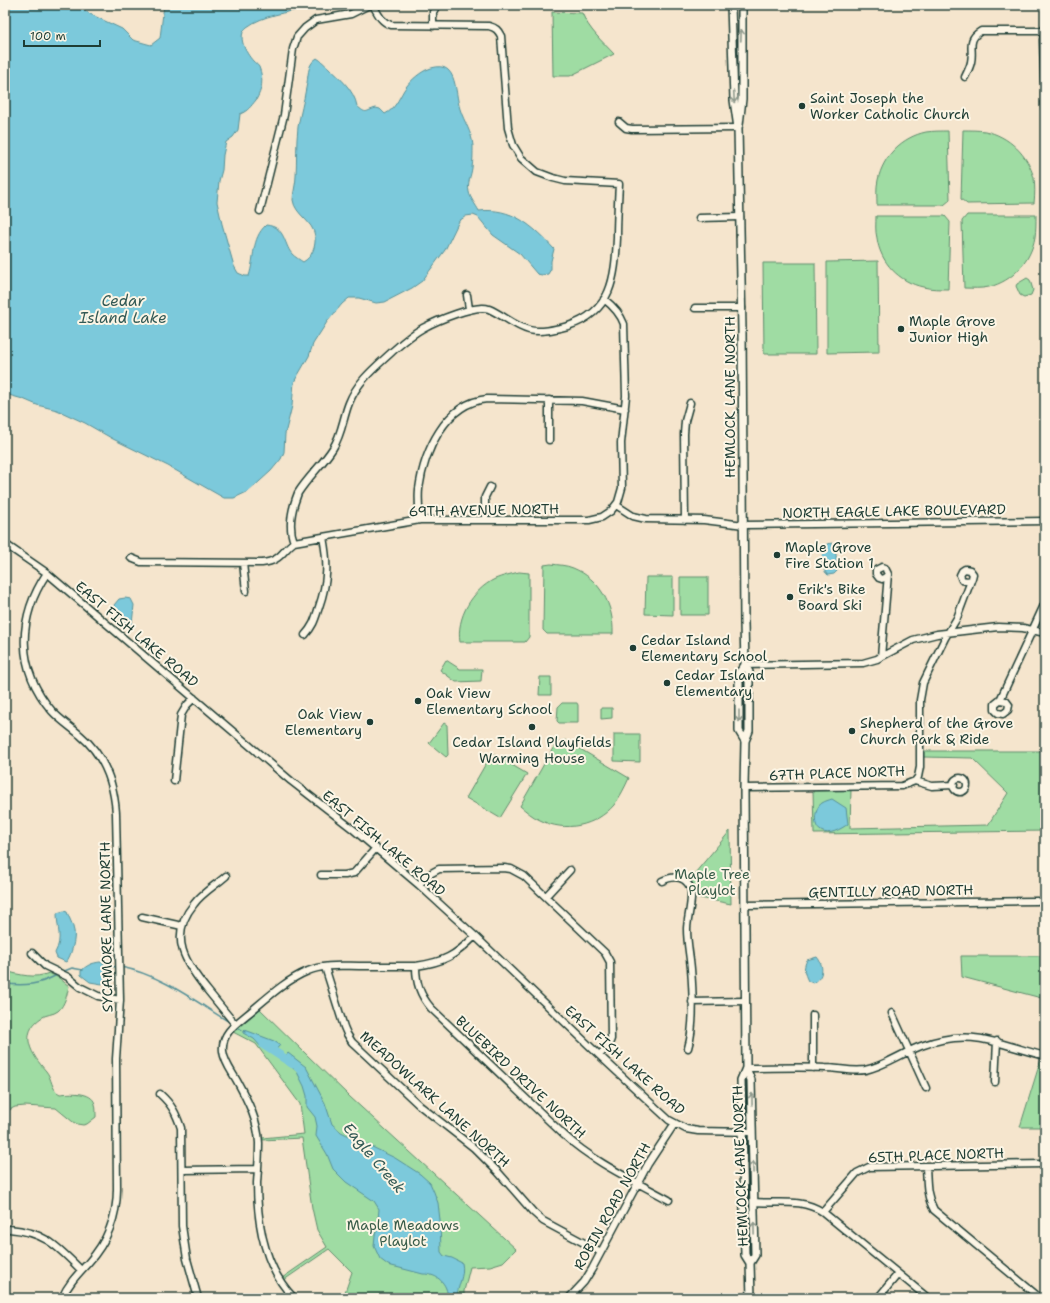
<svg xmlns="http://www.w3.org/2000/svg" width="1050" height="1303" font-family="'Shantell Sans',sans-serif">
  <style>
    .green { fill: #9fdca3; stroke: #5f8c6c }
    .water { fill: #7cc9db; stroke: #579198 }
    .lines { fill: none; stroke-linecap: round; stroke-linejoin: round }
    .stream { stroke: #579198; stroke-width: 1.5 }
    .river { stroke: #7cc9db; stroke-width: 9 }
    .minor-casing { stroke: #1f3d34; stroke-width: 9 }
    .major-casing { stroke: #1f3d34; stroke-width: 10 }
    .minor { stroke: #fcf5e5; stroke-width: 6 }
    .major { stroke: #fcf5e5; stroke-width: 7 }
    .oneway { stroke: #8e998c }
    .poi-dot { fill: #1f3d34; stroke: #fcf5e5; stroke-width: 1.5 }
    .labels { text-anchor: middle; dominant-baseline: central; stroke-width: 4; stroke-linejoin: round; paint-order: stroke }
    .poi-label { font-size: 14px; fill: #1f3d34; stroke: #fcf5e5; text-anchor: start }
    .street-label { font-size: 14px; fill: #1f3d34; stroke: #fcf5e5 }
    .park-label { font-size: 14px; fill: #395d4a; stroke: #fcf5e5 }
    .water-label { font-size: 15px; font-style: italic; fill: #325955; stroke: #fcf5e5 }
  </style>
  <rect width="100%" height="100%" fill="#f5e5cd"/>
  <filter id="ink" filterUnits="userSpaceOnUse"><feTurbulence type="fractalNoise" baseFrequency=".025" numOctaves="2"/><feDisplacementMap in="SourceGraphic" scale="8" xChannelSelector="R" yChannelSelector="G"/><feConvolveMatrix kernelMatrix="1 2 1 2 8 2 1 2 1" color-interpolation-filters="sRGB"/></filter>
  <g filter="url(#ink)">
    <path class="green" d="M552,12L582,13C589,30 602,41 614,54L570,76H553Z
      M963,130C970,130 978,130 985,131C1009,136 1028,155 1034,178C1035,186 1035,195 1034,203L967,204L961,199Z
      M948,131L950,200L944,205H877C877,197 876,188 878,180C883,156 902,137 926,132C933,131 941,131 948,131Z
      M967,215H1036C1036,222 1036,230 1035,237C1031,261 1013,281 989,287C981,289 972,288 964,288L962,221Z
      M876,216H945L950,222L948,289C940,289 931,289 923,287C899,282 880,262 877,238C875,231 876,223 876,216Z
      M878,261L879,352L827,353V262Z
      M763,263H815L816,354H764Z
      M1027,278L1030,280L1033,290L1031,295L1024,297L1020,295L1016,286L1017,284Z
      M551,564C558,565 566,565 573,568C600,579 614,605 613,634H547L543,630L544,565Z
      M519,572L529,573V637L525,642H460C456,618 472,590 495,579C502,576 511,574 519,572Z
      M646,577H673V615L645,614Z
      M680,577H708V615H680Z
      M446,660L460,669H482L481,681L456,682L440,670Z
      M540,677H551V695H539Z
      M562,703H577L578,705V723H559L557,721L558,707Z
      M601,708H612V718L601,719Z
      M444,723L447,725L448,755L446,757L429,743Z
      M614,734H640V762L614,761Z
      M565,740L629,778C625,787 620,797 614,805C596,826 565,833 540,820C533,817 526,811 520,806L556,743Z
      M923,751H1045V831L814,834L813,790L851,789L850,828L988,825L1008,793L972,758L923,757Z
      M492,753L527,774L500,818L466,798Z
      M730,831L731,904L695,897L694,886L690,879Z
      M961,956H1045V999L962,977Z
      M5,971C20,975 35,979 49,973L59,978L69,986C67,994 65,1005 58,1011C53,1015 46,1014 41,1018C18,1034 32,1055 46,1071C52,1078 51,1090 60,1094C69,1093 92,1091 95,1104C96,1107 96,1113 96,1117L87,1124L83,1125L77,1124L73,1122L56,1108L25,1106L15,1107L5,1112Z
      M260,1009L350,1097L516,1249L503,1262L490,1266L470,1267L464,1291V1298H343L352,1272L329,1249L284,1280L282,1278L327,1247L317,1230L312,1208L302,1138L262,1140V1138L304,1134L300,1104L256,1044L233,1032Z
      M1045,1046V1127H1020Z"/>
    <path class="water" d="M5,5H78L90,14L122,29L133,40L151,45L160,38L164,5H309L305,8C286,13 263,15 247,27C236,36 246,53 253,61C255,63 257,64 259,67C264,79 262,90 256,100C251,106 248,111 240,114L238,130L233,137L226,142L223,155L222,170L219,181L217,202L222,224L234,266L238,273L245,276H249C255,258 251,239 266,225C286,227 283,243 292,254C295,257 300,260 303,262C312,257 316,247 315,236C313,221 295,215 293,200C293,192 296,184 296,176C297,160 296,143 298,127C300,114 304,101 306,88C309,77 306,65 317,58C322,61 324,64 329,68C340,78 354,90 357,106C367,115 365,111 376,108L380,109L385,114C395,109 398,100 404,90C409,82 418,74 426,70C458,56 454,90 460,109C464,122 472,132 473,146C473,153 473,161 472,168C471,176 467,183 469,192C470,198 476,205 479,211C512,207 533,226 554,249L551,261V269L548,274L542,275L537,274L520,254L493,235L478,217L473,215L466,216L459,221L445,250L422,281L412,288L385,302L376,303L359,298H349L342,304L327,322L313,344L309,356L294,382L292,406L285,434L284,452L281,459L271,471L249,491L234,498H224L168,466L113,439L85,423L57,410L37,405L23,399L5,394Z
      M832,543L836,554L837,571L834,574L828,575C819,567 821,553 827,544Z
      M125,598L131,599L134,605L132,624C122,623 116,615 114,605L119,599Z
      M832,799L846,808L848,824C841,829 829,836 821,831C812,826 815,807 822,803C825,801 829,800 832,799Z
      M64,911L67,912C69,918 73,924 74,931C76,938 71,957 66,962L57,958L55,953C63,938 57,929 57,913Z
      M817,957C824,965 824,978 813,983L808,981C804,973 803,968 807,960Z
      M100,962L106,964V979L102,984L90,982L81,975V971C87,965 92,963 100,962Z
      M245,1030L274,1041L280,1045L273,1053L261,1047L254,1039L243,1033V1031Z
      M288,1053L306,1067L325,1103L332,1124L341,1132L395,1158L420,1174L430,1183L434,1192L438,1203L440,1220L441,1252L444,1256L452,1258L462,1263C465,1276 457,1286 457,1298H448C447,1283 438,1274 423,1274L388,1265L380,1259L374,1246L375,1235L377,1230L379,1209L374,1201L346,1182L333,1169L327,1154L316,1136L317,1126L315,1117L307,1107V1096L304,1086L297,1072L283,1059Z"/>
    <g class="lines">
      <path class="stream" d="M106,966L118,967
        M121,967C162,975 196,1002 231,1023
        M62,972L72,968L83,970
        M5,984C26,986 38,985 57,975
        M236,1026L245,1032"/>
      <path class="river" d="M264,1045L293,1064"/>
      <defs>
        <path id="minor" d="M433,26V12L437,5
          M1045,28L1043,40L1045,108
          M965,77C967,73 970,67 971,62C974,49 966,40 981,31H1044
          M619,122L626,128L632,129L738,128
          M260,211L284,115L293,49L297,37L305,28L316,20L351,14L369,5
          M699,218L740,217
          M467,295L469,309
          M695,308H742
          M549,400V440
          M616,505L633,516L646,519L704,520L744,525L1045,521
          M420,520C419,510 418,499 419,489C424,452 445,403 487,399L582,401L625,409
          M485,520V497L490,487
          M685,520L684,434L685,421L690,403
          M294,542C288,527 292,508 298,493C308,477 323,464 333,448C342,434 343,418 349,403C358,380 377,366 394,350C403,342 412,334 423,328C436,321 475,304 489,309C503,315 514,326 529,330C541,333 556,329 568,326C612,312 615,278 617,238C617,220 618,202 619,184L565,181L553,178L537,172L521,158L513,145L508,128L501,36C498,30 496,28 489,26L391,25C381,22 378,14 373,5
          M5,544L47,573L291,781L354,830L419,885L475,936L599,1055L669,1120L686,1129L698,1131L752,1132
          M131,558L141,562L262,563C281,561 281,552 294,542L420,520H589L602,517L611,511L618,502L622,488L621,443L626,396L624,324C620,313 613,306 604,299
          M243,563L246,591
          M47,573C17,618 16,669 52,711C60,720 71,727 80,735C104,755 114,783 116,813L120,1000L116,1059L117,1189C117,1218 107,1242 88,1263C78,1274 68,1284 62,1298
          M305,635C314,625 315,619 319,607C328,581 328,563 323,537
          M881,657L888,574L885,568L882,567L876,570V574L879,578L882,579L887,576
          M745,665L863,663L877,659L913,640L937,634L998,627L1023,628L1045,633
          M1000,700L1006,701L1009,705L1008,710L1003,714L998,713L995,710V704L1000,700L1045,603
          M953 785a7 7 0 1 1 14 0a7 7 0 1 1-14 0Z
          M174,781L181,715L187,705L194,698
          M915,781L918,777L920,767V700L923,683L945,638L957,618L972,578L973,574L970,570L965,569L962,571L960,575L962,580L967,581L971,580
          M744,788L902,786L915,781L932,786L954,785
          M321,875H345L354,873L376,848
          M226,876C216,885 202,893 194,904C167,937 186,964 208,991C217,1002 226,1013 235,1024
          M662,881C672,876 684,875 690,887C694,896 687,919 687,929C687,943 690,956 691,969C693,993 695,1025 688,1048
          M419,885L426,876L439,869L504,868L511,869L524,876L605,953L610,962L611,1039L608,1047L599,1055
          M546,896L570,870
          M745,905L1037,901
          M142,917L182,926
          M32,953L45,966L68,977L80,987L98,996L120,1000
          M416,966C416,983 420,995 431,1008L564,1135C595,1163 633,1180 669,1200
          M325,967L344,1027L347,1034L352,1042L419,1105L474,1148L498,1172L533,1212L543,1221L601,1252
          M692,1002L745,1001
          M892,1013L926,1088
          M813,1015V1068
          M746,1068C772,1068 799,1067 825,1068C838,1068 852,1072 865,1070C885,1066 902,1053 921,1046C972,1027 997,1044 1045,1056
          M995,1082L997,1041
          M160,1094C172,1105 176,1113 181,1128L182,1226L187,1259L198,1298
          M926,1166C927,1182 926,1196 934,1210L1040,1298
          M182,1170L258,1169
          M754,1202C779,1204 801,1198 823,1212L928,1298
          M823,1212L857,1173L869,1167L1045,1164
          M9,1229C45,1232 57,1246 81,1270
          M294,1298C264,1268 257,1224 257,1183C258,1170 259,1157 259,1143C258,1121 248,1101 237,1081C232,1072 224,1062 223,1051C221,1033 237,1023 249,1013C267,998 286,980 308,971C324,964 342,966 359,966C378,966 397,966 416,966C444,962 455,956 475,936
          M569,1298L584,1282L592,1269L648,1164L675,1123
          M878,1298L898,1274"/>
        <path id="major" d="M731,5L734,100L738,128L742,330L744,623L745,665L749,672V731L745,741L744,788L746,1068L741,1080L745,1255L750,1263L751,1298
          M739,125L742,99V5
          M745,741L739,731V673L745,665
          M746,1068L751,1080L755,1255L750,1263"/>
      </defs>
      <use href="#minor" class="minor-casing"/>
      <use href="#major" class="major-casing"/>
      <use href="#minor" class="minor"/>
      <use href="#major" class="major"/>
    </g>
    <defs><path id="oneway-shaft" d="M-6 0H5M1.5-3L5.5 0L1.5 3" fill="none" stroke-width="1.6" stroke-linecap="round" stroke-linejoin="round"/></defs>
    <g class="oneway">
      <use href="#oneway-shaft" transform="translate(741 35) rotate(-88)"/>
      <use href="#oneway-shaft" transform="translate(734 97) rotate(87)"/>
      <use href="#oneway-shaft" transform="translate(739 716) rotate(90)"/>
      <use href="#oneway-shaft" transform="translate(752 1099) rotate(-91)"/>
      <use href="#oneway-shaft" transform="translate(753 1167) rotate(-91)"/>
      <use href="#oneway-shaft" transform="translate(754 1228) rotate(-91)"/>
    </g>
  </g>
  <g class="poi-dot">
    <circle cx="802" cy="106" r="4"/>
    <circle cx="901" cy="329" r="4"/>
    <circle cx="777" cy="555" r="4"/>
    <circle cx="790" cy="597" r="4"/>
    <circle cx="633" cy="648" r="4"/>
    <circle cx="667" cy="683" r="4"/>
    <circle cx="418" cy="701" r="4"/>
    <circle cx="370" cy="722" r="4"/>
    <circle cx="532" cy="727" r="4"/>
    <circle cx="852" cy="731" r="4"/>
  </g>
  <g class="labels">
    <g class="poi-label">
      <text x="810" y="98">Saint Joseph the<tspan x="810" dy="16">Worker Catholic Church</tspan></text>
      <text x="909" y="321">Maple Grove<tspan x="909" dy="16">Junior High</tspan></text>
      <text x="785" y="547">Maple Grove<tspan x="785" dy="16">Fire Station 1</tspan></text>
      <text x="798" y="589">Erik's Bike<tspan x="798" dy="16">Board Ski</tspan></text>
      <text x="641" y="640">Cedar Island<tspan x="641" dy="16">Elementary School</tspan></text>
      <text x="675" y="675">Cedar Island<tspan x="675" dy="16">Elementary</tspan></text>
      <text x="426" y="693">Oak View<tspan x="426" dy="16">Elementary School</tspan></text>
      <text x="362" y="714" text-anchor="end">Oak View<tspan x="362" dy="16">Elementary</tspan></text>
      <text x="860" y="723">Shepherd of the Grove<tspan x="860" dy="16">Church Park &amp; Ride</tspan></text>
      <text x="532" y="742" text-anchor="middle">Cedar Island Playfields<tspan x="532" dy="16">Warming House</tspan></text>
    </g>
    <g class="street-label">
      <text transform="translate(730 397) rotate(-90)">HEMLOCK LANE NORTH</text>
      <text transform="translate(484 510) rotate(-1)">69TH AVENUE NORTH</text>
      <text transform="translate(894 511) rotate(-1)">NORTH EAGLE LAKE BOULEVARD</text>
      <text transform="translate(137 634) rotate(40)">EAST FISH LAKE ROAD</text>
      <text transform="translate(837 773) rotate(-2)">67TH PLACE NORTH</text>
      <text transform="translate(384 843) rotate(40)">EAST FISH LAKE ROAD</text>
      <text transform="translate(891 891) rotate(-1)">GENTILLY ROAD NORTH</text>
      <text transform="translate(106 927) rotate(-91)">SYCAMORE LANE NORTH</text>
      <text transform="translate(625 1060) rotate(42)">EAST FISH LAKE ROAD</text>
      <text transform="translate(521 1077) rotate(43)">BLUEBIRD DRIVE NORTH</text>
      <text transform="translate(435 1099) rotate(42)">MEADOWLARK LANE NORTH</text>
      <text transform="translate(936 1155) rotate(-2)">65TH PLACE NORTH</text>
      <text transform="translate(740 1166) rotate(-92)">HEMLOCK LANE NORTH</text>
      <text transform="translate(612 1206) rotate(-61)">ROBIN ROAD NORTH</text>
    </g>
    <g class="park-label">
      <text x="712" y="874">Maple Tree<tspan x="712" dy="16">Playlot</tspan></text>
      <text x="403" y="1225">Maple Meadows<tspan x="403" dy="16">Playlot</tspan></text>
    </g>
    <g class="water-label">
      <text x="123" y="301">Cedar<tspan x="123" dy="17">Island Lake</tspan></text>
      <text transform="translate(374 1158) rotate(50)">Eagle Creek</text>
    </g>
  </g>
  <rect width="1050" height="1303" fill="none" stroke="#fcf5e5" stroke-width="20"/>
  <rect x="10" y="10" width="1030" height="1283" fill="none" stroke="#1f3d34" stroke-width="1.5" filter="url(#ink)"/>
  <path d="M24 40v6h76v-6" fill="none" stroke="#1f3d34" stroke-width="2"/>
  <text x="30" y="40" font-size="12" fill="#1f3d34" stroke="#fcf5e5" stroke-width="3" paint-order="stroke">100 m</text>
</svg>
